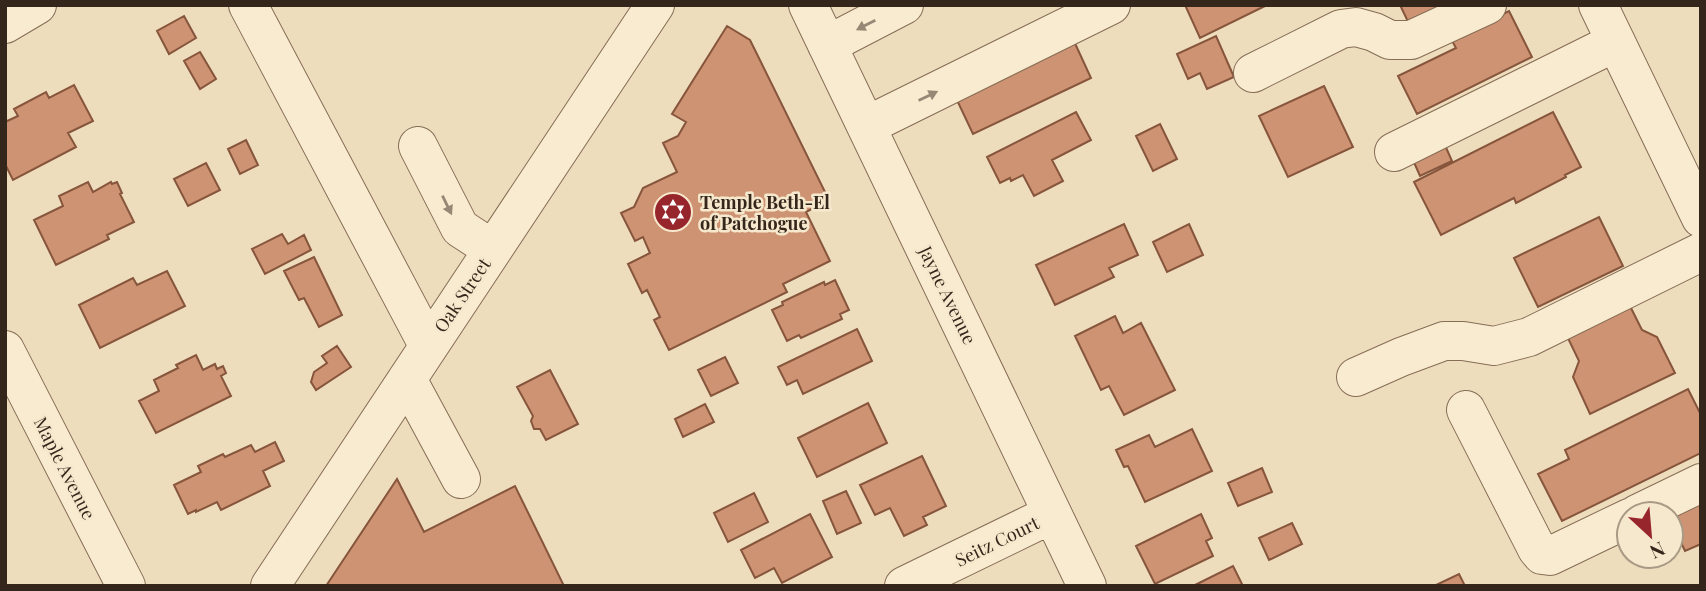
<svg xmlns="http://www.w3.org/2000/svg" width="1706" height="591" font-family="'Playfair Display',serif">
  <style>
    .building { fill: #cd9372; stroke: #86553c; stroke-width: 2 }
    .lines { fill: none; stroke-linecap: round; stroke-linejoin: round }
    .minor-casing { stroke: #866d56; stroke-width: 40 }
    .minor { stroke: #f9ebd0; stroke-width: 38 }
    .oneway { fill: #978876 }
    .labels { text-anchor: middle; dominant-baseline: central; stroke-width: 5; stroke-linejoin: round; paint-order: stroke }
    .poi-label { font-size: 18px; font-weight: bold; fill: #35261b; stroke: #f6e8cd; text-anchor: start }
    .street-label { font-size: 18px; fill: #35261b; stroke: #f6e8cd }
  </style>
  <rect width="100%" height="100%" fill="#eeddbd"/>
  <path class="building" d="M1185,5H1267L1200,38Z
    M1400,5H1459L1411,28Z
    M1509,11L1532,57L1417,114L1398,76L1456,48L1451,39Z
    M184,16L196,38L169,54L157,31Z
    M727,26L750,40L829,200L806,212L830,261L783,284L787,292L669,350L654,320L660,317L647,290L642,293L628,264L650,253L643,237L635,241L621,213L634,207L643,188L677,172L663,143L678,136L686,122L672,114Z
    M1216,36L1234,77L1207,89L1200,73L1188,79L1177,54Z
    M1073,39L1091,78L973,134L955,96Z
    M200,52L216,79L200,89L184,61Z
    M74,85L93,121L68,133L76,147L13,180L5,164V122L18,116L14,109L46,92L49,98Z
    M1324,86L1353,147L1288,177L1259,116Z
    M1076,112L1091,140L1052,160L1063,181L1034,196L1023,175L1011,181L1010,178L1000,183L987,157Z
    M1553,112L1581,167L1565,175L1566,177L1516,203L1514,198L1441,235L1414,182Z
    M1160,124L1177,159L1153,171L1136,136Z
    M246,140L258,165L240,174L228,149Z
    M1444,143L1452,161L1420,176L1412,158Z
    M206,163L220,190L188,206L174,179Z
    M88,182L93,192L111,182L112,184L117,182L122,193L120,194L134,222L107,235L109,239L56,265L34,220L63,206L59,196Z
    M1599,217L1623,266L1538,307L1514,258Z
    M1124,224L1138,255L1109,268L1114,277L1055,305L1036,265Z
    M1189,224L1203,255L1167,272L1153,242Z
    M282,234L288,244L304,235L311,250L265,274L252,249Z
    M314,257L342,315L319,327L304,298L299,300L284,271Z
    M167,271L185,306L100,348L79,305L133,278L137,285Z
    M835,280L849,310L840,314L842,319L801,338L799,335L787,341L772,310L783,305L782,302L824,282L825,285Z
    M1628,302L1642,330L1657,337L1675,373L1590,414L1573,377L1579,361L1565,332Z
    M1115,316L1123,333L1141,323L1175,390L1124,415L1109,386L1101,390L1075,336Z
    M857,329L872,361L803,394L797,380L787,385L778,367Z
    M337,346L351,367L316,390L311,382L314,372L327,363L322,356Z
    M196,355L203,370L215,364L217,369L223,366L226,373L221,376L231,396L156,433L139,401L159,391L154,380L178,368L176,365Z
    M725,357L738,383L711,396L698,370Z
    M550,370L578,424L546,440L540,429H534L531,421L533,416L517,387Z
    M1688,389L1701,415V453L1562,521L1538,474L1569,459L1565,450Z
    M868,403L887,443L817,477L798,438Z
    M705,404L714,422L683,437L675,419Z
    M1192,429L1212,471L1145,502L1128,466L1124,467L1116,450L1149,435L1155,447Z
    M275,442L284,461L263,471L270,486L221,510L217,502L196,512V510L188,514L174,485L201,472L198,466L223,454L225,457L251,445L255,452Z
    M922,456L946,506L923,517L927,525L904,536L890,508L875,515L860,485Z
    M1262,468L1272,492L1238,506L1228,483Z
    M397,479L424,532L515,486L564,586H326Z
    M846,491L861,523L837,534L823,501Z
    M754,493L768,522L728,542L714,513Z
    M1701,503V544L1685,551L1675,530L1681,527L1676,515Z
    M810,514L832,557L782,583L774,568L755,578L741,550Z
    M1201,514L1212,538L1206,541L1213,556L1155,584L1136,546Z
    M1292,523L1302,544L1269,560L1259,538Z
    M1233,566L1243,586H1193Z
    M1459,574L1465,586H1434Z"/>
  <g class="lines">
    <defs>
      <path id="minor" d="M248,5L428,345
        M808,5L1087,586
        M1598,5L1701,218
        M5,24L37,5
        M827,45L904,5
        M1253,73L1341,29L1356,27L1374,32L1390,40H1411L1487,5
        M866,126L1111,5
        M418,146L460,228L492,249
        M1394,152L1616,42
        M5,350L126,586
        M1356,377L1401,357L1444,341H1463L1494,346L1529,337L1701,252
        M407,379L461,479
        M1466,410L1537,549L1542,555L1550,556L1629,518
        M1637,514L1701,483
        M270,586L655,5
        M904,586L1052,514"/>
    </defs>
    <use href="#minor" class="minor-casing"/>
    <use href="#minor" class="minor"/>
  </g>
  <defs><path id="oneway-solid" d="M-6-.8H1V-3.2L6.5 0L1 3.2V.8H-6Z" transform="scale(1.75)"/></defs>
  <g class="oneway">
    <use href="#oneway-solid" transform="translate(866 25) rotate(153)"/>
    <use href="#oneway-solid" transform="translate(928 96) rotate(-26)"/>
    <use href="#oneway-solid" transform="translate(447 205) rotate(64)"/>
  </g>
  <defs>
    <symbol id="synagogue-disc" viewBox="-11 -11 22 22"><circle r="9.5" fill="#96252c" stroke="#f6e8cd"/><path d="M0-6.5L5.6 3.2H-5.6ZM0 6.5L5.6-3.2H-5.6Z" fill="#fff"/></symbol>
  </defs>
  <g fill-rule="evenodd">
    <use href="#synagogue-disc" x="651" y="190" width="44" height="44"/>
  </g>
  <g class="labels">
    <g class="poi-label">
      <text x="700" y="202">Temple Beth-El<tspan x="700" dy="21">of Patchogue</tspan></text>
    </g>
    <g class="street-label">
      <text transform="translate(462 295) rotate(-56)">Oak Street</text>
      <text transform="translate(948 295) rotate(64)">Jayne Avenue</text>
      <text transform="translate(65 468) rotate(63)">Maple Avenue</text>
      <text transform="translate(997 541) rotate(-26)">Seitz Court</text>
    </g>
  </g>
  <rect width="1706" height="591" fill="none" stroke="#35261b" stroke-width="14"/>
  <g transform="translate(1650 535) rotate(154)"><circle r="33" fill="#f6e8cd" stroke="#a99a86" stroke-width="2"/>
  <path d="M0-5L12 26L0 18L-12 26Z" fill="#96252c"/>
  <text y="-10" font-size="19" font-weight="bold" text-anchor="middle" fill="#35261b">N</text>
  </g>
</svg>
